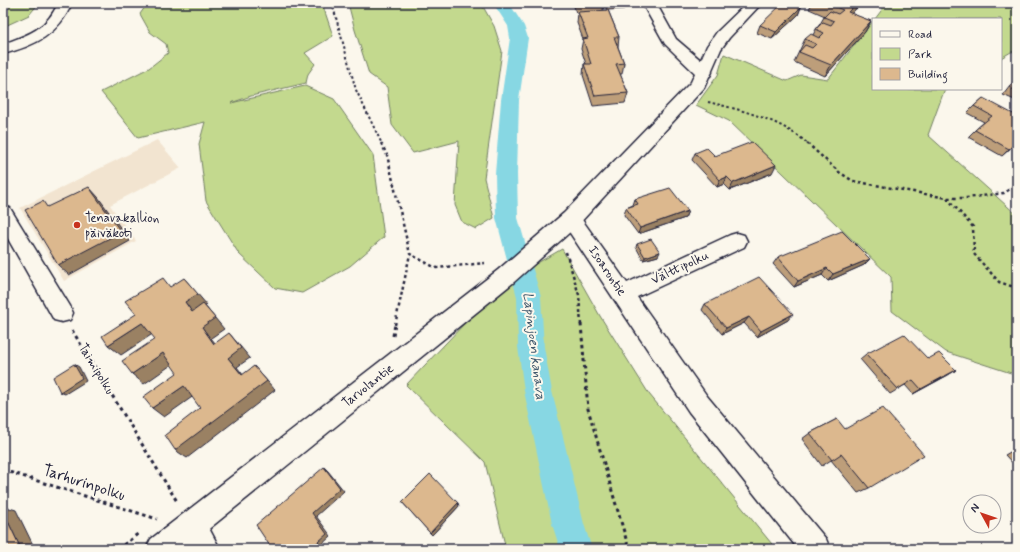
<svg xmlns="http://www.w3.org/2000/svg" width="1020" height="552" font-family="Mynerve,sans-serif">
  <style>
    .built { fill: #f2e4d0 }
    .green { fill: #c3d98e; stroke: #727e64 }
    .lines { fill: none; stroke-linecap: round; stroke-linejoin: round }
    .canal { fill: #87d7e3; fill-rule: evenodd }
    .street-casing { stroke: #22223b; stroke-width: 3 }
    .secondary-casing { stroke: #22223b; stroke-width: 3 }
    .path-far2 { stroke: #22223b; stroke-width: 2; stroke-dasharray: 2.5 2.5; stroke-linecap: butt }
    .path-far1 { stroke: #22223b; stroke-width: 2.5; stroke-dasharray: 3 3; stroke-linecap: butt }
    .path { stroke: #22223b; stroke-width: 3; stroke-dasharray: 3.5 3.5; stroke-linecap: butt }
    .street { fill: #fbf7ec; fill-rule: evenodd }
    .secondary { fill: #fbf7ec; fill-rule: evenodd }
    .wall { fill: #bd9e7a; stroke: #22223b; fill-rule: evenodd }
    .shaded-wall { fill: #9a8163; stroke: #22223b }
    .building { fill: #dcb88e; stroke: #22223b }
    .poi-dot { fill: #c8321e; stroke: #fbf7ec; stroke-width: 1.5 }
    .labels { text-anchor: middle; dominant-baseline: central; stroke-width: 4; stroke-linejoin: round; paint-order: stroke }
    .poi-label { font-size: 13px; fill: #22223b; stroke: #fbf7ec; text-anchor: start }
    .street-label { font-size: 13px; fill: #22223b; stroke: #fbf7ec }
    .water-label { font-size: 14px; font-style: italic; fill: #40586d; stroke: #fbf7ec }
    .near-street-label { font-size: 16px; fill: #22223b; stroke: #fbf7ec }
  </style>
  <rect width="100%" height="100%" fill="#fbf7ec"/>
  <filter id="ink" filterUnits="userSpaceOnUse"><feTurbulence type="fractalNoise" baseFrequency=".025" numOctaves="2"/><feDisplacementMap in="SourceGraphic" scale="8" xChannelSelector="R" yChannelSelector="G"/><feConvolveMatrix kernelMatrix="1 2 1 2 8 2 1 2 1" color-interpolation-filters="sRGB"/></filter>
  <g filter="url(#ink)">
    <path class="built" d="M157,140L181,168L110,205L136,241L64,281L20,208Z"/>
    <path class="green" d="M3,3H39L29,15L3,27Z
      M148,3H322L333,36L305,53L315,64L308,74L306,83L251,96L231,103L305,86L334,99L373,155L384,237L350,266L302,293L275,288L239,254L206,201L199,144L205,122L138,138L101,92L149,68L168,53L166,44L150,32L140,14Z
      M348,3H481L494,26L502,51L484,178L494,218L476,229L462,222L455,205L459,141L413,153L392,125L387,87L369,74L355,30Z
      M887,3H1017V51L1011,52L1001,58V19H875Z
      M873,21V89H948L944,91L928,135L1017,215V378L1014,374L946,352L892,311L891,277L729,121L696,105L718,75L724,54L787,81L801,75L828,79Z
      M562,249L600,316L649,394L776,549H506L485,462L406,385L504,282Z"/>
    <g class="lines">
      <path class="canal" d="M493,3H509L524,26L528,38L519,100L517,174L518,218L541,297L544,347L552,391L584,524L592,549H560L552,524L524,391L518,347L517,297L496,218L495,174L501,100L510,38L508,26Z"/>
      <defs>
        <path id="street" d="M58,3H72C59,34 35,46 3,54V44C28,35 47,29 58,3Z
          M642,3H656L676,39L710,68L712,72L710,76L704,77L698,76L665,44Z
          M3,206L10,208L70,306L73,313L70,320L62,322L54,320L3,230Z
          M571,211L578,214L627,283L730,235L737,233L744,235L747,241L744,247L637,297L707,396L826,539L830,549H798L689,412L564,224L561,219L564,214Z
          M192,511L202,515L220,549H191L178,525L182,515Z"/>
        <path id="secondary" d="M747,3H762L729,38L721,49L704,88L578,225L514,282L184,549H146L151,539L498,270L564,213L691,82L707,46L717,32Z"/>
      </defs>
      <use href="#street" class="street-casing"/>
      <use href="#secondary" class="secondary-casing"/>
      <path class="path-far2" d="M332,3L356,90L382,144
        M708,102C742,110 782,120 808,144"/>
      <path class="path-far1" d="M381,143L387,155L410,254L436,268L485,263
        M807,143L839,172L853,181L947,198H967L1004,193L1017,184
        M947,198L973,227L974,254L999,282L1017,288
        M566,252L579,295L581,325
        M395,325L410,254"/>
      <path class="path" d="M581,324L588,409L629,549
        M72,330L178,503
        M393,336L395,324
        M3,470L157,519
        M118,549L139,533"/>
      <use href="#street" class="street"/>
      <use href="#secondary" class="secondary"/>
    </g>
    <path class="wall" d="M573,3H624L625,5L624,9L608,10L619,37L618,47L624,63L622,74H620L628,93L625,103L593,106L583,75L584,64H586L581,49L583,39L577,23L578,13H576ZM604,4L607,10H603Z
      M812,3H861L851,14L871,21L865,32L825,76L794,62L805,39L813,35L816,29L820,24L824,17L825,16L809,9Z
      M801,7L798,15L772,39L757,33L760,25Z
      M1017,77V101L1003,95Z
      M983,98L1017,142L1002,156L968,137L975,130L984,122L967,113L974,106Z
      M695,153L715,156L772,173L730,190L724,184L717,187L692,160Z
      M635,199L688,211L685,218L638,234L624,215L626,208L633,205Z
      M637,244L658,256L643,260L636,247Z
      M778,257L870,259L864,265L828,281L822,275L794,287L773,264Z
      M705,304L788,320L757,337L744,323L722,334L702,310Z
      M866,354L928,359L956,370L948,375L913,394L905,385L890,394L860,359Z
      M837,419L869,488L858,493L831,460L822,466L802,439L810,433Z
      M1017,448V468L1005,455Z
      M402,502L459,506L432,535Z"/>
    <path class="shaded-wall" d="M857,3H861L843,23L848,12Z
      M801,7L798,15L772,39L776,32Z
      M871,21L865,32L825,76L831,65Z
      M1017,141V142L1002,156Z
      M776,165L772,173L730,190L733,183Z
      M727,177L724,184L717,187L720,180Z
      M89,187L98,197L130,241L69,275L58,265Z
      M688,211L685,218L638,234L640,228Z
      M660,252L658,256L643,260L645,257Z
      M870,259L864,265L828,281L833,274Z
      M827,268L822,275L794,287L798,281Z
      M184,278L207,305L205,306L224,329L211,338L224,354L214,344L202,327L192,312L185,302Z
      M793,314L788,320L757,337L761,331Z
      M749,317L744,323L722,334L726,328Z
      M142,323L154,333L121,355L108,345Z
      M229,333L250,358L237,367L251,385L242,375L228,358Z
      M163,353L174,363L144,384L132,374Z
      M74,364L79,367L86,381L65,394L60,392Z
      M254,366L275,390L187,458L175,450Z
      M956,370L948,375L913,394L921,389Z
      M184,386L195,395L164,417L152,408Z
      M324,467L328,471L344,491L316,516L331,536L317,549H310L312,513Z
      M458,503L459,506L432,535L430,533Z
      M3,506L16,510L35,549H21L3,511Z"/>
    <path class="building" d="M576,3H604L577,5Z
      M606,3H624L625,5L607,6Z
      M783,3H791L801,7L776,32L760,25Z
      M825,3H857L848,12L871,21L831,65L799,52L805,45L812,48L816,44L805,39L811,34L819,38L824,33L816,29L823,22L831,25L834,21L824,17L830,11L838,14L843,10Z
      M608,10L619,37H614L624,63L616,64L628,93L595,96L584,64H591L583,39L588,38L578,12Z
      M1017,78V91L1010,88Z
      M983,98L1017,116V141L1009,149L975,130L992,116L974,106Z
      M752,142L776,165L733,183L727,177L720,180L695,153L707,148L715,156Z
      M89,187L121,232L58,265L25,210L43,201L47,207Z
      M670,188L688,211L640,228L626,208L638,204L635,199Z
      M842,231L870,259L833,274L827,268L798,281L778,257Z
      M651,239L660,252L645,257L637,244Z
      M759,277L793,314L761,331L749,317L726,328L705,304Z
      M163,278L170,287L184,278L198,294L185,302L192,312L203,304L215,318L202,327L214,344L229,333L241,348L228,358L242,375L254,366L267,381L175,450L165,435L200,408L184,386L152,408L143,397L177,373L163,353L132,374L122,361L155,339L142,323L108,345L102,336L136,314L125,301Z
      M904,334L928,359L939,353L956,370L921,389L913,380L898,389L866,354Z
      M74,364L82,378L60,392L53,377Z
      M883,408L924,455L869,488L841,454L832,460L810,433L837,419L845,429Z
      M324,467L340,488L312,513L327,534L310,549H272L256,525Z
      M430,474L458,503L430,533L402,502Z
      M3,511L21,549H3Z"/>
  </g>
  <circle class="poi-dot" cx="77" cy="225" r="4"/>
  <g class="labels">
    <g class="poi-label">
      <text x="85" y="218">Tenavakallion<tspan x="85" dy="15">päiväkoti</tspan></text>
    </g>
    <g class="street-label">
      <text transform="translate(680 268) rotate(-25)">Välttipolku</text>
      <text transform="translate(607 271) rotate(56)">Isoarontie</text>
      <text transform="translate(96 369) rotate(59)">Taimipolku</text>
      <text transform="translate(368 386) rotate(-38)">Tarvolantie</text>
    </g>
    <g class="water-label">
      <text transform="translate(534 346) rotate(83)">Lapinjoen kanava</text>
    </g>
    <g class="near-street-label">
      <text transform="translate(84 483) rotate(18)">Tarhurinpolku</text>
    </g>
  </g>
  <rect width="1020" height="552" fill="none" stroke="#fbf7ec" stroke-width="16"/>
  <rect x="8" y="8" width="1004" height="536" fill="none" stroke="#22223b" stroke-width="1.5" filter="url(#ink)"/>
  <rect x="872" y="18" width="130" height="72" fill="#fbf7ec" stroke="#a4a2a5"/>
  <rect x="880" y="31" width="20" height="6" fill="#fbf7ec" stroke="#a4a2a5"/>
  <text x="908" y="38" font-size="12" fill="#22223b">Road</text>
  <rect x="880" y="48" width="20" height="12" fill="#c3d98e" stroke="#a4a2a5"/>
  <text x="908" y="58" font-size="12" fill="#22223b">Park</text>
  <rect x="880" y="68" width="20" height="12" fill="#dcb88e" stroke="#a4a2a5"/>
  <text x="908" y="78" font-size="12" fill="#22223b">Building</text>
  <g transform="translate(982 514) rotate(310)"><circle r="19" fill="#fbf7ec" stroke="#a4a2a5"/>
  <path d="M0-3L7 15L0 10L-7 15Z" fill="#c8321e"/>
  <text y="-6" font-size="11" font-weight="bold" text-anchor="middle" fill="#22223b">N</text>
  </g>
</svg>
